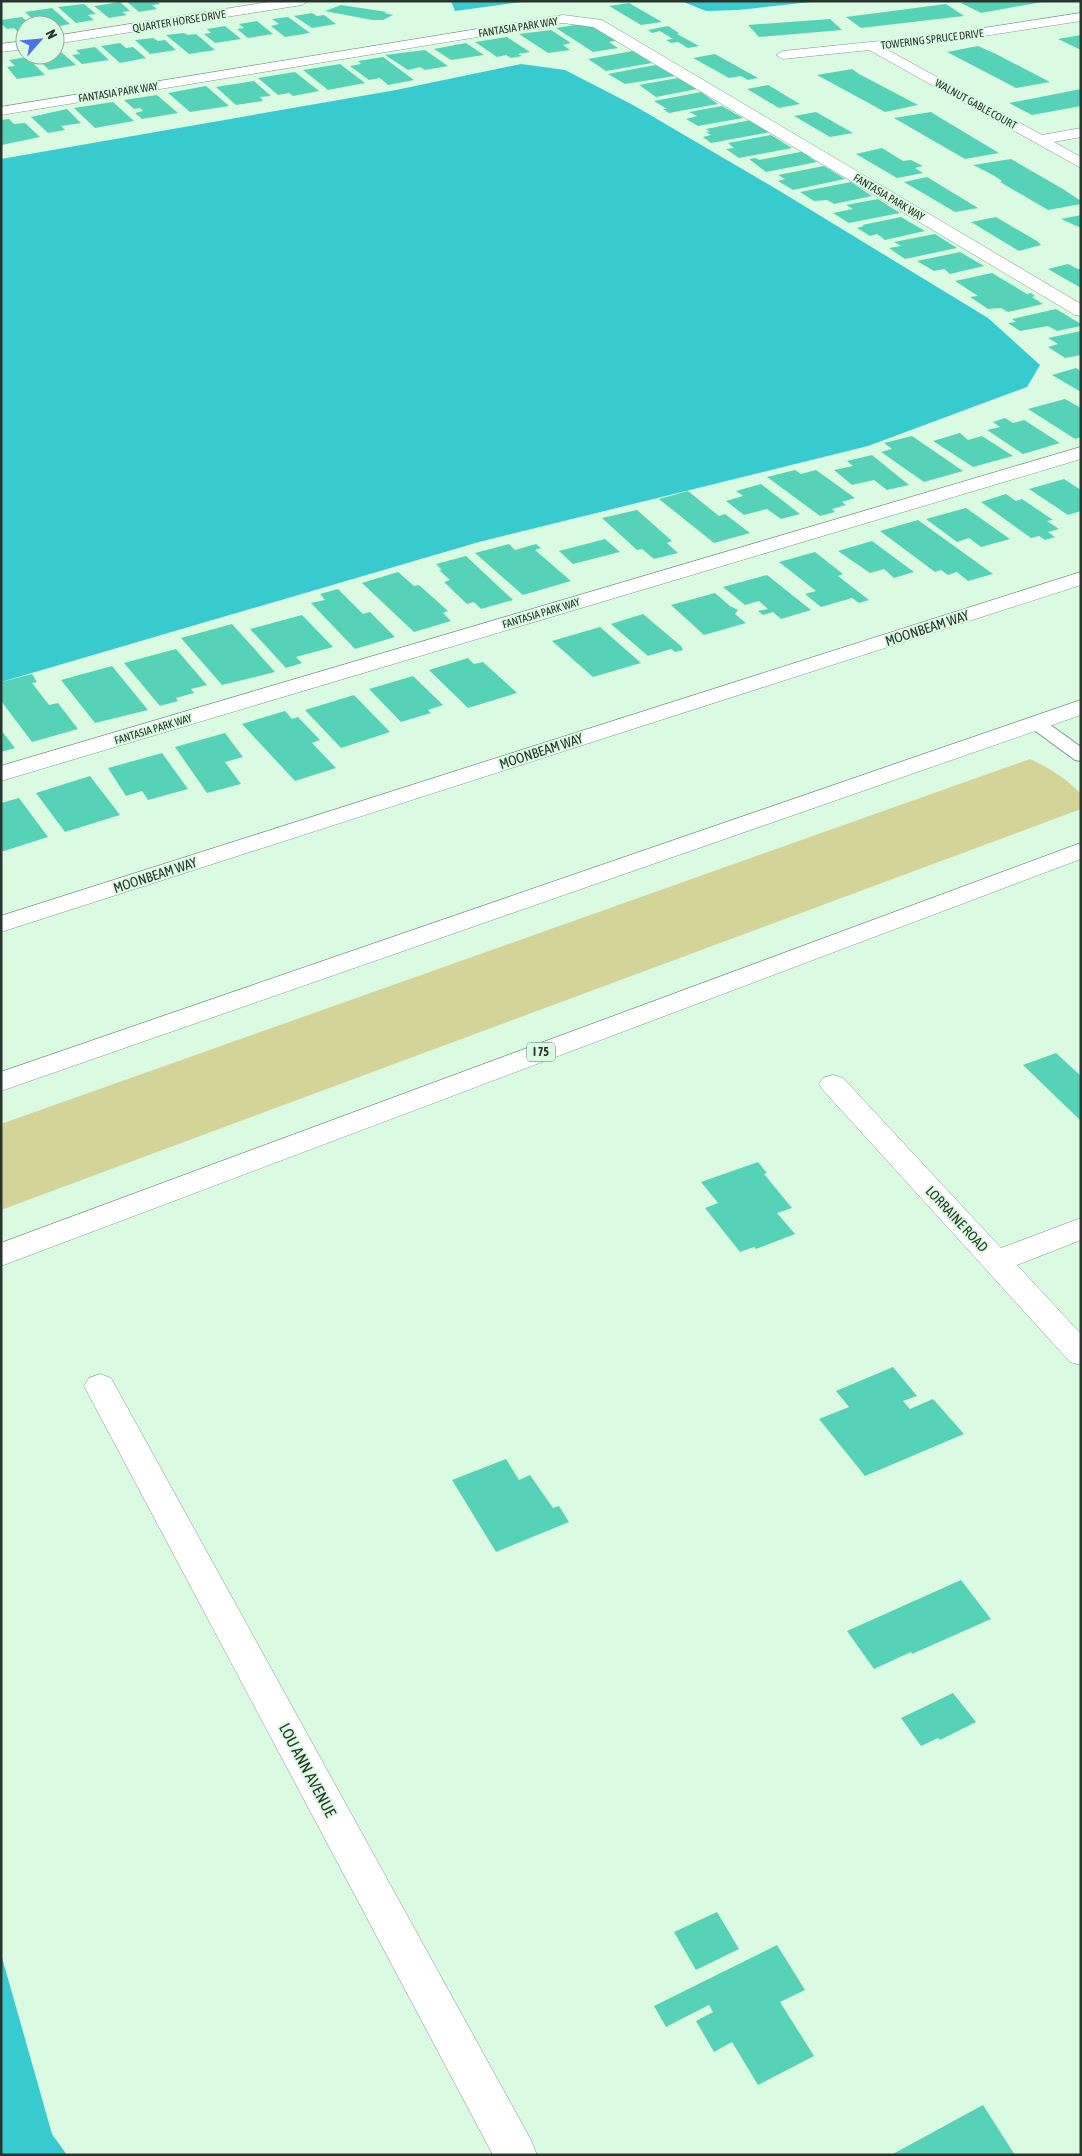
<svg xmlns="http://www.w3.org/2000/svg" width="1082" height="2156" font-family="'Asap Condensed',sans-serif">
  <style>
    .green { fill: #d5d498 }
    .water { fill: #37cbcf }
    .building { fill: #56d3b6 }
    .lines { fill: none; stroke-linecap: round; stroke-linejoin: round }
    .service-casing { stroke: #7d9984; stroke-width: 2 }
    .minor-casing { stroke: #7d9984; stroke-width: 1 }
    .motorway-casing { stroke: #7d9984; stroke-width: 1 }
    .service { fill: #fff; fill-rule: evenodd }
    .minor { fill: #fff; fill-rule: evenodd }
    .motorway { fill: #fff; fill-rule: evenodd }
    .labels { text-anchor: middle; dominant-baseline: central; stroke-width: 4; stroke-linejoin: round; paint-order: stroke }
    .far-street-label { font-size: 11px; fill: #29352c; stroke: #dbfae2 }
    .shield { fill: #dbfae2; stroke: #5e7063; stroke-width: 1 }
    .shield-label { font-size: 12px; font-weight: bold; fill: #29352c }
    .street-label { font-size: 14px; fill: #29352c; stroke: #dbfae2 }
    .near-street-label { font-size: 16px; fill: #29352c; stroke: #dbfae2 }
  </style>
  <rect width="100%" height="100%" fill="#dbfae2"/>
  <path class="green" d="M1030,759C1049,768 1066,778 1081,794V809L1,1210V1124Z"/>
  <path class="water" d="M451,1H529L455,11Z
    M681,1H820L738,10L706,11Z
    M521,64L565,70L633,105L778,190L988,318L1040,365L1027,387L868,446L479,542L1,682V159L396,90Z
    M1,1954L52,2134L67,2155H1Z"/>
  <path class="building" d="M126,1H156L160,4L152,5L157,9L139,12Z
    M969,1H1041L1042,2L981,13L961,3Z
    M120,2L130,11L122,12L127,15L109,18L94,6Z
    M629,3L662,22L641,25L609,6Z
    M84,4L96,14L88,15L94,20L76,23L58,7Z
    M946,4L964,16L861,28L846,17Z
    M341,5L387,12L384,13L393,15L383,20H372L325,11Z
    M52,8L70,24L55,27V25H46L43,23L38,24L25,12Z
    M312,13L317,16L324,15L336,24L312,28L294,16Z
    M22,17L31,25H25V31L18,32L14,28L7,29L1,24V20Z
    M288,17L310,33L285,37L271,26L279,24L272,19Z
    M830,19L842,30L759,37L748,25Z
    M257,21L273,34L248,38L237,29L244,28L239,24Z
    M581,24L586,27L595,25L619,40L609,42L618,48L593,52L556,28Z
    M225,26L241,39L215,43L204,34L211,33L207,29Z
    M668,26L679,33L677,34L699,46L688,48L678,42L671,43L666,40L673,39L660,31L652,33L648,30Z
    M551,30L571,43L563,45L570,50L548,53L519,34Z
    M184,33L188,35L196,34L215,50L189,54L166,35Z
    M1081,35V50L1058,39Z
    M507,37L530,52L518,54L522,56L511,58L506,55L497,57L475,42Z
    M153,38L158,41L165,40L176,50L150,54L135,40Z
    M120,43L126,48L133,47L146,58L120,63L101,46Z
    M466,43L484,55L451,60L434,49Z
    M978,46L996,54L1050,82L1016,88L947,52Z
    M95,47L109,60L82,64L72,55L80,54L76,50Z
    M425,50L448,66L425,70L420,67L408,70L385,55Z
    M633,51L652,63L606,71L588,59Z
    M61,52L76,65L49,70L39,60L46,59L42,55H55V53Z
    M715,54L758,78L748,80L741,76L729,78L693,58Z
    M27,57L45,75L17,79L7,67L15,66L9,60Z
    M383,57L414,80L388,85L380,78L369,80L350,66L361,64L358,61Z
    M340,64L365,83L328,90L303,70Z
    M655,65L675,76L625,84L608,74Z
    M852,69L859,74L918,105L885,112L817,75Z
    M295,72L319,91L293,96L289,93L278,95L258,78Z
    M678,78L697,89L656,97L639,85Z
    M254,81L271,96L260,97L263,101L236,105L216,87Z
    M768,85L800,104L779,108L747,89Z
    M206,86L229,106L190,112L168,93Z
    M1081,89V106L1032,115L1009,103Z
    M701,92L718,104L669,113L663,109H667L654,101Z
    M157,95L178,113L142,119L135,113L143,111L140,108L134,109L124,100Z
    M113,102L134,121L95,128L74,108Z
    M722,106L743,118L698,126L686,119L697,116L689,112Z
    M67,109L81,123L61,126L65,130L48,133L31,117Z
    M816,112L853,133L830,137L794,116Z
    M931,112L939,117L999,153L965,159L894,118Z
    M9,119L14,124L25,123L40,137L2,145L1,120Z
    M751,120L771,132L711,143L703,137L711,135L706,132H710L706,129Z
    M771,135L792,148L739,158L726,149L734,148L728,143Z
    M882,148L903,161L911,160L923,166L915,168L923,173L897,178L856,154Z
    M805,151L814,156L809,157L817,162L766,172L749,159L756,158L759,160Z
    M1011,159L1063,189L1081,201V204L1048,210L1000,182L1002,181L993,175L973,165Z
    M824,166L845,179L793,190L778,181L785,179L778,175Z
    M927,177L978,208L955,212L904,182Z
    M851,182L872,196L834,204L827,200L814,201L800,192Z
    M878,199L900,213L849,223L833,213L853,209L846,205Z
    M1081,215V228L1061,219Z
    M901,217L925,231L885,240L877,234L870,236L857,228L864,226L862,225Z
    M996,217L1037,241L1041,245L1019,251L971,222Z
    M935,234L957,248L905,259L889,248L901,246L894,242Z
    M960,252L984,266L950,274L944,269L934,271L917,261Z
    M1068,264L1078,269H1081V288L1048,269Z
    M992,273L1027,294L1031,293L1035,296L1032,297L1043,304L1008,312L1001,308L988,309L970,297L978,296L955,281Z
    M1056,309L1081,324V326L1057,331L1048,326L1020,331L1008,323L1016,322L1012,319Z
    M1081,331V355L1065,358L1048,347L1058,344L1048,338Z
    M1076,368L1081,371V392L1052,375Z
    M1065,399L1081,408V437L1075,439L1028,409Z
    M1005,418L1013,423L1024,420L1060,443L1023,454L987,430L1000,427L993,422Z
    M960,433L968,440L982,436L1013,456L973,467L933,441Z
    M912,436L963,471L924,482L881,452L892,449L884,443Z
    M872,455L909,485L887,490L874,480L852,485L834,470L853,466L847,461Z
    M795,470L801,474L816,470L855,498L842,502L846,505L832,509L835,512L820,516L767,477Z
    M1064,479L1081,490V511L1068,515L1029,489Z
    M761,484L800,514L781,519L767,509L744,515L726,501L743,496L736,491Z
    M688,491L719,516L725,514L750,533L714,543L659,499Z
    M1006,494L1016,501L1022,499L1053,520L1047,521L1059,529L1048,532L1055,537L1045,540L1039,536L1031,538L981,502Z
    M966,508L1010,539L981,547L969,538L957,542L926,519Z
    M637,510L672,541L667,543L678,553L654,559L642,549L637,550L602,518Z
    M918,520L993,574L968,581L957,572L948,575L941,570L935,572L880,531Z
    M605,539L620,552L573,564L559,551Z
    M872,541L914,572L894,578L884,569L870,573L838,551Z
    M509,544L515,550L536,544L541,548L535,550L571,581L523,595L475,553Z
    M815,552L843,574L838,576L869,600L859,603L852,598L821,607L805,594L816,591L779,562Z
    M466,556L513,600L481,609L474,602L467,604L444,582L450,580L439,570H442L436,564Z
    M398,572L414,586L419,585L448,611L443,613L451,621L414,632L362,583Z
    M767,575L811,610L781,619L773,612L763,615L758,611L768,609L759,601L745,605L723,587Z
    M338,589L363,614L370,612L395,637L355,649L311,603L325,600L320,594Z
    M715,593L730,606L738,610L735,614L746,623L704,635L671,605Z
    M643,614L681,646L683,650L675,652L671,649L648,656L611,624Z
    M302,615L333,647L296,657L302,663L286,668L250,629Z
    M232,624L275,672L222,685L181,638Z
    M600,627L641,663L593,677L552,641Z
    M176,649L207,685L191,689L194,693L176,698L178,701L160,706L124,663Z
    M468,658L474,664L483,662L517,693L468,708L429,670Z
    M112,666L148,710L95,723L61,680Z
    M32,674L37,682L32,683L49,705L58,703L78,729L32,742L1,701V682Z
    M413,676L443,705L428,710L431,713L401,722L369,689Z
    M354,695L390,732L341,748L305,710Z
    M285,711L292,719L298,717L320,740L312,743L336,768L295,781L242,724Z
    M1,730L15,748L1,752Z
    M225,733L243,757L225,762L241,784L207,793L175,747Z
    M162,753L188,789L148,800L142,791L126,796L108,768Z
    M90,776L120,815L65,832L36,793Z
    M19,798L48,837L1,852V803Z
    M1056,1053L1081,1076V1121L1023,1065Z
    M758,1162L767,1173L764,1174L792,1208L777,1213L795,1234L756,1249L754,1247L740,1252L705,1208L718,1203L701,1182Z
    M893,1367L917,1396L903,1401L910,1409L933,1399L964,1434L865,1476L819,1419L849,1407L836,1391Z
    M506,1459L519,1480L530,1475L553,1508L559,1506L569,1522L496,1552L452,1480Z
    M961,1580L991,1619L912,1654L911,1652L874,1669L847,1631Z
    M953,1693L976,1722L940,1740L938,1738L921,1746L901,1718Z
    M717,1912L739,1949L696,1970L674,1932Z
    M777,1945L805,1990L780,2002L814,2056L758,2085L732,2042L714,2052L696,2021L713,2012L709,2005L666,2027L654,2006Z
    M983,2105L1015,2155H891Z"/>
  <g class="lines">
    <defs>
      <path id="service" d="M1036,718L1042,719L1081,747V761L1075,760L1030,727L1027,723L1030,719Z"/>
      <path id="minor" d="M275,1H308L302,5L55,44V36Z
        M1081,13V21L938,43L886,49L1042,135L1081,128V137L1054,142L1081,157V168L869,50L783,59L776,55L783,51L938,35Z
        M563,15L602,20L1081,304V316L1075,315L593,27L563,23L1,115V107Z
        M25,41V49L1,52V44Z
        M1081,447V459L1,781V766Z
        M1081,572V585L1,932V916Z
        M833,1075L843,1078L1001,1248L1081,1218V1240L1017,1265L1081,1334V1365L1070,1362L823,1090L819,1084L823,1078Z
        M100,1374L111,1378L531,2140L537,2155H493L84,1386L89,1378Z"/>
      <path id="motorway" d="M1081,700V715L1,1091V1072Z
        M1081,843V859L1,1266V1243Z"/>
    </defs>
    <use href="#service" class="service-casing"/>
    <use href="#minor" class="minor-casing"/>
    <use href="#motorway" class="motorway-casing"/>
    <use href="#service" class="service"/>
    <use href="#minor" class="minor"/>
    <use href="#motorway" class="motorway"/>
  </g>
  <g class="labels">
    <g class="far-street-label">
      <text transform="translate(179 21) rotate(-9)">QUARTER HORSE DRIVE</text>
      <text transform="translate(518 27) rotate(-9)">FANTASIA PARK WAY</text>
      <text transform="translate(932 39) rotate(-7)">TOWERING SPRUCE DRIVE</text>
      <text transform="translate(118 92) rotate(-9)">FANTASIA PARK WAY</text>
      <text transform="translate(976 104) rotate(29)">WALNUT GABLE COURT</text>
      <text transform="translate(889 197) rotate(31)">FANTASIA PARK WAY</text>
      <text transform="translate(541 613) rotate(-17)">FANTASIA PARK WAY</text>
      <text transform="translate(153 729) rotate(-17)">FANTASIA PARK WAY</text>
    </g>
    <rect class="shield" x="527" y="1042.5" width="28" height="19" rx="4"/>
    <g class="shield-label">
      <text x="541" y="1052">I 75</text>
    </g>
    <g class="street-label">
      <text transform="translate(927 628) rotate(-18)">MOONBEAM WAY</text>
      <text transform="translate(541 751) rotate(-18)">MOONBEAM WAY</text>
      <text transform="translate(155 875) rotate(-18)">MOONBEAM WAY</text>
      <text transform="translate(957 1219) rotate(47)">LORRAINE ROAD</text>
    </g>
    <g class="near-street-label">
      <text transform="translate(308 1770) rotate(62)">LOU ANN AVENUE</text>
    </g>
  </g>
  <rect width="1082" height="2156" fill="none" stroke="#29352c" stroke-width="5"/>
  <g transform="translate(40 40) rotate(63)"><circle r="24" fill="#dbfae2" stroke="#94ab99"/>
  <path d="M0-4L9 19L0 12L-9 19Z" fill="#4a74e7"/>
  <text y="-8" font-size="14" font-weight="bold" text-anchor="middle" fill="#29352c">N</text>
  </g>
</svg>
